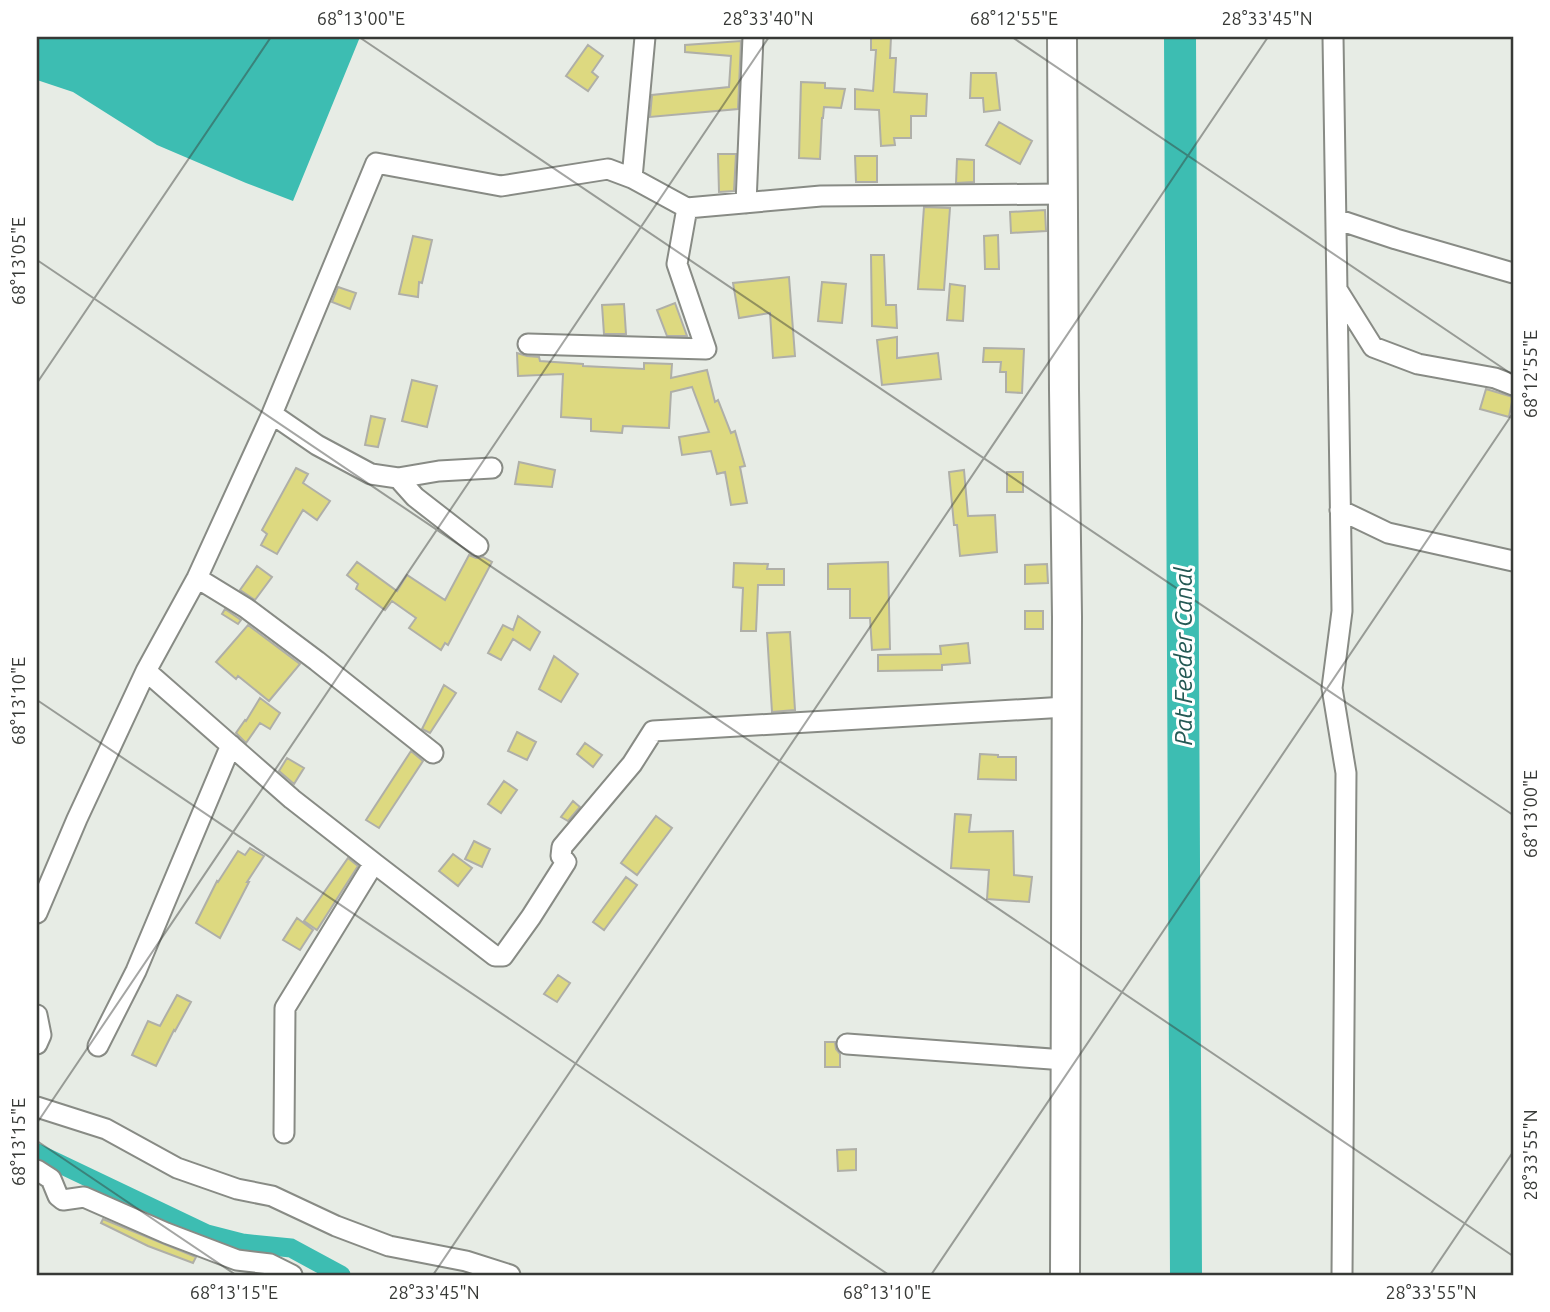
<svg xmlns="http://www.w3.org/2000/svg" width="1550" height="1312" font-family="Ubuntu,sans-serif">
  <style>
    .water { fill: #3dbdb2 }
    .lines { fill: none; stroke-linecap: round; stroke-linejoin: round }
    .canal { stroke: #3dbdb2; stroke-width: 19 }
    .river { stroke: #3dbdb2; stroke-width: 32 }
    .building { fill: #ddd980; stroke: #afafa8; stroke-width: 2 }
    .street-casing { stroke: #888b85; stroke-width: 23 }
    .secondary-casing { stroke: #888b85; stroke-width: 32 }
    .street { stroke: #fff; stroke-width: 19 }
    .secondary { stroke: #fff; stroke-width: 28 }
    .ticks { fill: none; stroke: #373936; stroke-width: 2; stroke-opacity: 0.45 }
    .labels { text-anchor: middle; dominant-baseline: central; stroke-width: 6; stroke-linejoin: round; paint-order: stroke }
    .water-label { font-size: 24px; font-style: italic; fill: #245954; stroke: #fff }
    .neatline { fill: none; stroke: #373936; stroke-width: 2.5 }
    .ticks-label { font-size: 18px; text-anchor: middle; fill: #373936 }
  </style>
  <rect width="100%" height="100%" fill="#e7ece5"/>
  <path class="water" d="M37,37H360L293,201L246,183L157,145L73,92L37,80Z"/>
  <g class="lines">
    <path class="canal" d="M37,1153L207,1234L242,1243L291,1248L341,1275"/>
    <path class="river" d="M1180,37L1186,1275"/>
  </g>
  <path class="building" d="M871,37H891L890,58H896L894,92L927,94L926,116H911V138H894L895,145L881,146L879,110L855,109V89L873,91L876,50H871Z
    M741,41L738,109L650,117L652,95L729,87L731,56L685,52V45Z
    M588,45L603,56L592,72L598,77L588,91L566,76Z
    M971,73H996L1000,110L984,112L983,98H970Z
    M801,82L825,83V88L845,89L841,108L824,107L823,118H822L820,159L799,158Z
    M999,122L1032,141L1020,164L986,145Z
    M718,154H736L734,191L719,192Z
    M855,156H877V182H856Z
    M957,159L974,160V182L956,183Z
    M924,207L950,208L944,290L918,289Z
    M1045,210L1046,231L1011,233L1010,212Z
    M998,235L999,269H985L984,236Z
    M413,236L432,240L422,283L419,282L418,297L399,294Z
    M871,255H884L886,305H896L897,328L872,326Z
    M789,277L795,356L773,358L770,313L739,318L733,283Z
    M822,282L846,284L842,323L818,321Z
    M950,284L965,286L963,321L947,320Z
    M338,287L356,293L350,309L332,302Z
    M675,303L687,336H667L657,310Z
    M624,304L626,334H604L602,305Z
    M897,337V358L938,353L941,379L882,385L877,340Z
    M984,348L1024,349L1022,393L1006,392V372H1000L1001,362H983Z
    M517,353L527,356L539,357L540,361L583,364V366L644,369V363L672,364L671,378L707,370L715,402L718,400L731,433L735,431L745,466L740,467L747,503L731,505L725,472L717,474L711,451L682,455L679,437L709,432L692,387L671,392L669,428L623,426L622,433L591,431V419L561,417L563,374L518,376Z
    M412,380L437,386L427,427L402,421Z
    M1486,389L1513,397L1509,417L1480,409Z
    M371,416L385,419L378,447L365,445Z
    M519,462L555,470L552,487L515,484Z
    M296,468L308,474L303,483L330,501L317,520L303,510L277,554L261,545L267,534L262,530Z
    M964,470L968,516L995,515L997,552L960,556L957,525H954L949,472Z
    M1007,472H1023V492H1007Z
    M469,555L476,558L483,557L492,562L448,645L445,643L441,650L409,628L416,618L392,601L385,610L356,589L358,584L347,575L357,562L397,591L407,575L445,600Z
    M888,562L890,649L872,650L870,618H850V589H828V564Z
    M734,563L768,564L767,569H784V585H758L756,631H741L743,588L733,587Z
    M1047,564L1048,583L1025,584V565Z
    M257,566L272,577L255,600L240,590Z
    M225,609L241,620L238,624L222,614Z
    M1025,611H1043V629H1025Z
    M518,616L540,632L530,650L513,639L501,660L488,653L503,625L513,630Z
    M248,625L300,664L269,701L238,676L236,679L216,662Z
    M790,632L795,710L772,712L767,633Z
    M968,643L970,663L942,665V670L878,671V655L941,654L940,646Z
    M554,656L578,674L561,702L539,689Z
    M444,685L456,693L430,733L422,729Z
    M260,698L280,713L270,729L260,723L246,743L236,733L245,720L246,721Z
    M517,732L536,742L527,760L508,751Z
    M585,743L602,755L593,767L577,754Z
    M411,751L423,761L379,828L366,820Z
    M980,754L998,755V757H1016V780L978,779Z
    M287,758L304,768L294,784L279,771Z
    M504,781L517,790L501,813L488,804Z
    M573,801L580,807L568,821L561,817Z
    M955,814L971,815L969,832L1013,831L1014,875L1032,877L1029,902L987,899L989,870L951,868Z
    M656,816L672,828L637,875L621,863Z
    M474,841L490,849L482,867L465,859Z
    M250,848L264,856L247,882H249L220,938L196,923L217,881L218,882L238,851L245,855Z
    M453,854L472,868L458,886L439,871Z
    M348,858L358,866L317,930L304,921Z
    M626,877L637,885L604,930L593,922Z
    M297,918L313,930L300,950L283,940Z
    M558,975L570,983L557,1002L544,994Z
    M177,995L191,1002L175,1031L174,1030L156,1066L132,1055L148,1021L160,1026Z
    M825,1042H835L836,1049L840,1054V1067H825Z
    M856,1149V1170L838,1171L837,1150Z
    M103,1219L196,1257L193,1263L148,1246L101,1223Z"/>
  <g class="lines">
    <defs>
      <path id="street" d="M1333,37L1342,611L1332,688L1346,773L1342,1275
        M632,178L645,37
        M746,203L753,37
        M1336,219L1396,239L1513,273
        M1338,291L1373,347L1418,364L1495,378L1513,385
        M528,344L706,349L677,264L687,208L821,196L1063,194
        M272,414L317,445L371,474L398,478L415,497L478,546
        M398,478L439,471L492,468
        M1340,510L1388,533L1513,561
        M197,578L246,608L317,661L433,753
        M374,863L495,956H503L531,917L566,862L561,856L562,847L632,764L653,731L1066,707
        M37,913L77,819L146,671
        M37,1015L41,1035L37,1044
        M847,1044L1065,1060
        M98,1046L136,971L231,745
        M37,1107L106,1129L177,1168L237,1189L272,1196L336,1226L389,1246L466,1261L510,1275
        M284,1133L285,1008L374,863L292,799L146,671L197,578L272,414L376,163L501,186L608,169L632,178L687,208
        M37,1170L51,1179L58,1196L63,1200L84,1197L166,1233L237,1260L270,1264L292,1275"/>
      <path id="secondary" d="M1062,37L1064,390L1067,617L1065,1275"/>
    </defs>
    <use href="#street" class="street-casing"/>
    <use href="#secondary" class="secondary-casing"/>
    <use href="#street" class="street"/>
    <use href="#secondary" class="secondary"/>
  </g>
  <path class="ticks" d="M359,37L1513,815M1012,37L1513,375M37,260L1513,1256M37,383L271,37M37,700L889,1275M37,1123L769,37M37,1141L236,1275M433,1275L1268,37M931,1275L1513,413M1430,1275L1513,1152"/>
  <g class="labels">
    <g class="water-label">
      <text transform="translate(1183 656) rotate(-90)">Pat Feeder Canal</text>
    </g>
  </g>
  <rect width="1550" height="1312" fill="none" stroke="#ffffff" stroke-width="77"/>
  <rect x="38" y="38" width="1474" height="1236" class="neatline"/>
  <g class="ticks-label">
    <text x="361" y="25">68°13'00"E</text>
    <text x="768" y="25">28°33'40"N</text>
    <text x="1014" y="25">68°12'55"E</text>
    <text x="1267" y="25">28°33'45"N</text>
    <text transform="translate(19 261) rotate(-90)" y="6">68°13'05"E</text>
    <text transform="translate(1531 374) rotate(-90)" y="6">68°12'55"E</text>
    <text transform="translate(19 701) rotate(-90)" y="6">68°13'10"E</text>
    <text transform="translate(1531 814) rotate(-90)" y="6">68°13'00"E</text>
    <text transform="translate(19 1142) rotate(-90)" y="6">68°13'15"E</text>
    <text transform="translate(1531 1155) rotate(-90)" y="6">28°33'55"N</text>
    <text x="234" y="1299">68°13'15"E</text>
    <text x="434" y="1299">28°33'45"N</text>
    <text x="887" y="1299">68°13'10"E</text>
    <text x="1431" y="1299">28°33'55"N</text>
  </g>
</svg>
